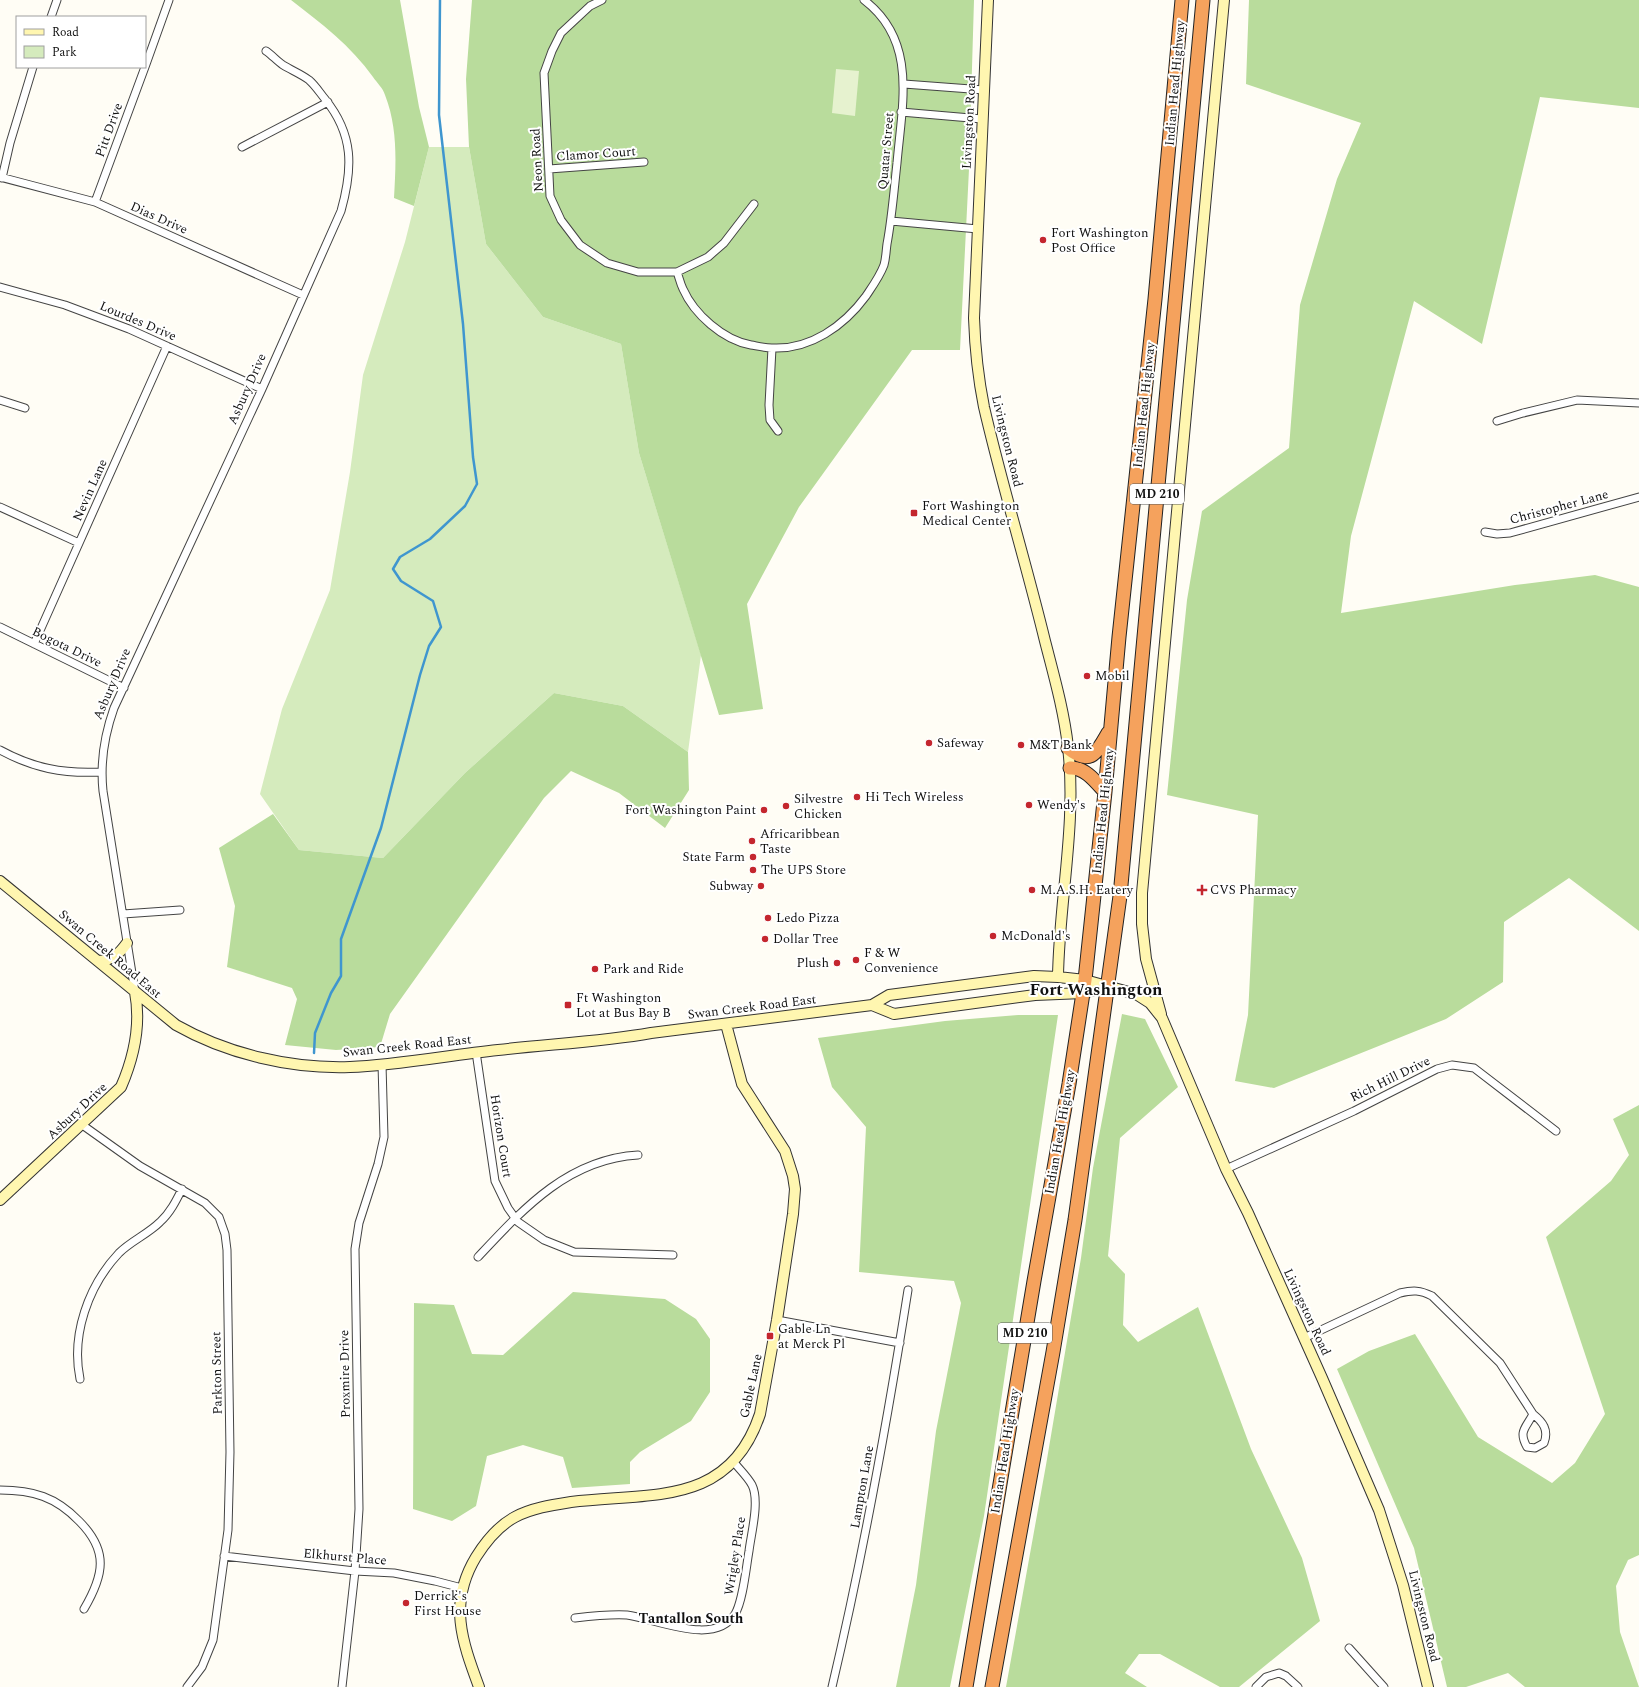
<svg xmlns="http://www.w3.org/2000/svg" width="1639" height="1687" font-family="Spectral,serif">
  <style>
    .green { fill: #d5ebbd }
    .forest { fill: #b9dc9c }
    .pitch { fill: #e6f2cf }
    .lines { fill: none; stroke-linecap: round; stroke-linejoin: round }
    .stream { stroke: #3f96cf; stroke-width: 2.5 }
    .street-casing { stroke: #444; stroke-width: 9 }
    .secondary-casing { stroke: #333; stroke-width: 12 }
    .highway-casing { stroke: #222; stroke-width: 15 }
    .street { stroke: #fff; stroke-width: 7 }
    .secondary { stroke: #fff6b0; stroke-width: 10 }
    .highway { stroke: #f5a25d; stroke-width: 13 }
    .poi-dot { fill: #c4262e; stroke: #fff; stroke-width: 1.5 }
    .labels { text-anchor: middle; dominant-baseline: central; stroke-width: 4; stroke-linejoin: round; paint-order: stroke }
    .shield { fill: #fff; stroke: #585858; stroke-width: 1 }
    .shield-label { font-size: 12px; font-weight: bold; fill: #111 }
    .street-label { font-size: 13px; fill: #111; stroke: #fff }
    .poi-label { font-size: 13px; fill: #111; stroke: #fff; text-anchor: start }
    .neighbourhood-label { font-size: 14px; font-weight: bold; fill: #111; stroke: #fff }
    .district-label { font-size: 17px; font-weight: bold; fill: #111; stroke: #fff }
  </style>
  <rect width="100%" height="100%" fill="#fffdf5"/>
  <path class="green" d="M429,147H469L486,244L543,317L621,344L639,453L701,655L688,752L623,706L554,693L465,773L383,858L299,850L260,794L282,709L330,590L350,472L363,375L405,242Z"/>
  <path class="forest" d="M291,0H400L419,107L429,147L414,206L394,198C396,163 398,128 385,95C383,88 377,83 373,77C351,46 321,23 291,0Z
    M472,0H974L969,169L960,350H912L799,507L747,604L763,709L719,715L639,453L621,344L543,317L486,244L469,147L466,79Z
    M1249,0H1639V108L1540,97L1482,344L1414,301L1351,536L1341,613L1515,585L1595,575L1639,587V931L1569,878L1504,922L1503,982L1446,1019L1274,1088L1235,1081L1248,1015L1258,815L1167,795L1187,600L1202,511L1289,448L1300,305L1337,179L1361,123L1246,84Z
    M554,693L623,706L688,752L689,790L665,828L619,793L571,771L544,798L390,1014L380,1047L336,1050L285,1045L297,999L292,988L227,967L235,906L219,848L273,814L299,850L383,858L465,773Z
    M1122,1014L1145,1019L1178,1087L1120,1138L1108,1256L1125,1274L1123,1325L1138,1342L1198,1307L1251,1449L1302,1558L1320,1621L1239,1687H1220L1160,1654H1139L1125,1673L1147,1687H1006L1046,1465L1081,1258L1093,1168Z
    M1018,1015H1058L984,1516L950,1687H896L916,1585L936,1431L961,1303L954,1281L859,1272L866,1127L832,1087L818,1038L945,1021Z
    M1639,1105V1555L1628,1560L1616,1586L1620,1632L1639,1687H1525L1508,1673L1466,1687H1447L1414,1548L1337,1369L1369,1351L1415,1334L1478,1437L1552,1483L1575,1463L1605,1414L1546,1237L1611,1181L1629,1155L1613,1119Z
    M573,1292L665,1299L696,1319L710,1339V1392L691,1421L640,1452L630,1462V1484L572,1488L563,1457L523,1445L487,1456L476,1506L452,1521L413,1509L414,1303L454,1305L472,1354L503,1355Z"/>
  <path class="pitch" d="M836,69L859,71L855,116L832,113Z"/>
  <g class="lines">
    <path class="stream" d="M314,1053L315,1033L331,993L341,976V939L381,828L420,675L429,646L441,627L433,601L401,581L393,569L400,557L430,539L465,506L477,484L473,457L463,324L439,115L440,0"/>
    <defs>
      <path id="street" d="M602,0L590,6L561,33L552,51L544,73L550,196L561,220L580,245L607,263L638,272H677L708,257L724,243L754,204
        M51,17L57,0
        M145,67L169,0
        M904,84L984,90
        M901,112L982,119
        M242,147L328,102
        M549,169L644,162
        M0,177L95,202L303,295
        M2,178L10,143L33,67
        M95,202L145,67
        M891,221L978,229
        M677,272C679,277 680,283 683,289C694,314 723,340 751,345C757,346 765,348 772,348C810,350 844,326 866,296C872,287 880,276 884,265C886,258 886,251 887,244C892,217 894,190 897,163C902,104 918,41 864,0
        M0,287L65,305L129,329L262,389
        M772,348L769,405L770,420L778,431
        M0,400L25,408
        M1497,421L1523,413L1577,400L1639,403
        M0,507L79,543
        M1485,532L1497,534L1510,533L1639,497
        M0,627L124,688
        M34,644L167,346
        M0,750C33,768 63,774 101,772
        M123,914L180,910
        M135,992L103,791C100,762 104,736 114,708L262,389L341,211C353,168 354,135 325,99C320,93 315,85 309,80C301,74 291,70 283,65C277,61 272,55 266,51
        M476,1052L495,1181L508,1208L518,1222L544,1240L574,1252L673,1255
        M81,1124L140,1166L205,1203L219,1217L225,1234L227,1250L230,1452L228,1530L213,1640L202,1667L187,1687
        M1226,1169L1354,1111L1437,1069L1452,1065L1474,1068L1556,1131
        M478,1257C523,1209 568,1159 638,1155
        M777,1320L900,1343
        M1304,1338L1400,1293C1413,1290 1420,1290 1432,1296L1500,1363L1533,1414
        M80,1379C71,1335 88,1286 119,1253C131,1241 148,1234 160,1222C170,1213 176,1201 182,1189
        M1533,1414C1543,1422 1549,1430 1544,1443L1535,1448L1527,1447C1518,1431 1526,1428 1533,1414Z
        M0,1490C33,1490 56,1497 79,1521C109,1551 104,1575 84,1609
        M224,1556L355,1571L394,1573L435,1581L462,1588
        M575,1618C592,1616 610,1614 627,1615C657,1619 715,1647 735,1614C743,1601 746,1568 749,1551C751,1534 760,1501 752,1485C747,1476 739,1469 733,1461
        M1349,1648L1384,1687
        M342,1687L355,1571L359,1509L355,1249L359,1223L378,1164L384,1137L382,1064
        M832,1687C863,1556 887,1423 908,1290
        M1256,1687L1266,1677L1279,1673L1286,1676L1298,1687"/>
      <path id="secondary" d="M988,0L974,318C975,348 978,377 984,407C1002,485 1026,563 1045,641C1054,676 1064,711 1068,747C1077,824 1059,901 1058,977
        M0,881L176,1025C227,1054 291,1069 350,1067C399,1065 449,1055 498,1050C549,1044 601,1042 651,1033L872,1005L889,995L1034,976L1058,977L1085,980L1136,994L1150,1003L1162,1018L1226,1169L1248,1213L1322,1378L1379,1510L1403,1585L1428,1687
        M99,961C113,960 119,954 127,943
        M872,1005L894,1014L1035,995L1083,993L1107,987
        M1161,1014L1146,959L1142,924V893L1224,0
        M0,1200L121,1087C134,1057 141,1024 135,992
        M479,1687C462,1641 448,1603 476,1557C486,1541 498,1526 515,1517C532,1508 552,1505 571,1502C649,1492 729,1508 760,1414L777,1320L793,1214L795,1189L793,1176L785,1151L742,1084L726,1024"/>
      <path id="highway" d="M1068,748C1091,767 1097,752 1108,733
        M1070,768C1085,767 1096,782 1105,792
        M966,1687L1034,1281L1069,1084L1085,980L1105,792L1119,637L1155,299L1182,0
        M992,1687L1053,1352L1075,1220L1120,896L1203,0"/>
    </defs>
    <use href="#street" class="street-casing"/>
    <use href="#secondary" class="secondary-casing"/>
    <use href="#highway" class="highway-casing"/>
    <use href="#street" class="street"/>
    <use href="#secondary" class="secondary"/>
    <use href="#highway" class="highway"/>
  </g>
  <g class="poi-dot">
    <circle cx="1043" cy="240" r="4"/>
    <rect x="910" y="509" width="8" height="8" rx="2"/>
    <circle cx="1087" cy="676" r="4"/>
    <circle cx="929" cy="743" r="4"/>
    <circle cx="1021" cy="745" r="4"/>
    <circle cx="857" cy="797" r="4"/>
    <circle cx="1029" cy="805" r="4"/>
    <circle cx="786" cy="806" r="4"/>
    <circle cx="764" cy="810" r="4"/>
    <circle cx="752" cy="841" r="4"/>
    <circle cx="753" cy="857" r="4"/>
    <circle cx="753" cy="870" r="4"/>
    <circle cx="761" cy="886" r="4"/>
    <circle cx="1032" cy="890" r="4"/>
    <path d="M1200 884h4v4h4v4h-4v4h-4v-4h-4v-4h4z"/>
    <circle cx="768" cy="918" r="4"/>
    <circle cx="993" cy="936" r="4"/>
    <circle cx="765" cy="939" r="4"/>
    <circle cx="856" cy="960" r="4"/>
    <circle cx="837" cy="963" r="4"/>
    <circle cx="595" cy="969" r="4"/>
    <rect x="564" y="1001" width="8" height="8" rx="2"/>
    <rect x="766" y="1332" width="8" height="8" rx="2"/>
    <circle cx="406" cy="1603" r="4"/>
  </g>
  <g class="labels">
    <g class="shield">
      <rect x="1130" y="484" width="54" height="20" rx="3"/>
      <rect x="998" y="1323" width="54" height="20" rx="3"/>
    </g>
    <g class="shield-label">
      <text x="1157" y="494">MD 210</text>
      <text x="1025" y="1333">MD 210</text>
    </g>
    <g class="street-label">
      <text transform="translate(1175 83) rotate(-85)">Indian Head Highway</text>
      <text transform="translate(969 122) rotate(-87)">Livingston Road</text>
      <text transform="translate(109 130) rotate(-70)">Pitt Drive</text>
      <text transform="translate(886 151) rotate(-85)">Quatar Street</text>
      <text transform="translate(596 154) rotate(-4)">Clamor Court</text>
      <text transform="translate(537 160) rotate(-93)">Neon Road</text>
      <text transform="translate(159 218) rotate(24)">Dias Drive</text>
      <text transform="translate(138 321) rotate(23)">Lourdes Drive</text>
      <text transform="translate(247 389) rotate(-66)">Asbury Drive</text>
      <text transform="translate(1144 405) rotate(-84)">Indian Head Highway</text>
      <text transform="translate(1007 441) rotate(76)">Livingston Road</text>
      <text transform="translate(90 490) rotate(-66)">Nevin Lane</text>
      <text transform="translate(1559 507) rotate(-15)">Christopher Lane</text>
      <text transform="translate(67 647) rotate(26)">Bogota Drive</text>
      <text transform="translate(112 684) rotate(-67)">Asbury Drive</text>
      <text transform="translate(1103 811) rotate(-84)">Indian Head Highway</text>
      <text transform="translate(110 954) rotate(40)">Swan Creek Road East</text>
      <text transform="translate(752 1007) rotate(-7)">Swan Creek Road East</text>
      <text transform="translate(407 1046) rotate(-6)">Swan Creek Road East</text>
      <text transform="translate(1390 1079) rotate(-26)">Rich Hill Drive</text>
      <text transform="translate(77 1111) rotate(-43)">Asbury Drive</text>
      <text transform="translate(1060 1132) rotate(-80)">Indian Head Highway</text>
      <text transform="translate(501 1136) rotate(81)">Horizon Court</text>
      <text transform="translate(1307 1312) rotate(65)">Livingston Road</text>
      <text transform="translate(217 1373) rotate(-91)">Parkton Street</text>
      <text transform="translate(345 1374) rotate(-91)">Proxmire Drive</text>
      <text transform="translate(751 1386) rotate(-78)">Gable Lane</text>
      <text transform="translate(1005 1451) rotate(-81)">Indian Head Highway</text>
      <text transform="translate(862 1487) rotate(-80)">Lampton Lane</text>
      <text transform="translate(735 1556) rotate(-81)">Wrigley Place</text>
      <text transform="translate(345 1557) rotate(5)">Elkhurst Place</text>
      <text transform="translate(1424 1616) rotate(76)">Livingston Road</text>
    </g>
    <g class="poi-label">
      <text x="1051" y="233">Fort Washington<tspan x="1051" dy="15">Post Office</tspan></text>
      <text x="922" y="506">Fort Washington<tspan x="922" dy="15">Medical Center</tspan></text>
      <text x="1095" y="676">Mobil</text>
      <text x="937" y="743">Safeway</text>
      <text x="1029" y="745">M&amp;T Bank</text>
      <text x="865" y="797">Hi Tech Wireless</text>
      <text x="794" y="799">Silvestre<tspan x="794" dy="15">Chicken</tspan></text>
      <text x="1037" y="805">Wendy's</text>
      <text x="756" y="810" text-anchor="end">Fort Washington Paint</text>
      <text x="760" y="834">Africaribbean<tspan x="760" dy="15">Taste</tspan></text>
      <text x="745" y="857" text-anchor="end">State Farm</text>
      <text x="761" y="870">The UPS Store</text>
      <text x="753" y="886" text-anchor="end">Subway</text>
      <text x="1040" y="890">M.A.S.H. Eatery</text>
      <text x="1210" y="890">CVS Pharmacy</text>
      <text x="776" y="918">Ledo Pizza</text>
      <text x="1001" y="936">McDonald's</text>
      <text x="773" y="939">Dollar Tree</text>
      <text x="864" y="953">F &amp; W<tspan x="864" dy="15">Convenience</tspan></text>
      <text x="829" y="963" text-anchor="end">Plush</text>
      <text x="603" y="969">Park and Ride</text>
      <text x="576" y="998">Ft Washington<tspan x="576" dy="15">Lot at Bus Bay B</tspan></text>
      <text x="778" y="1329">Gable Ln<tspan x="778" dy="15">at Merck Pl</tspan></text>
      <text x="414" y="1596">Derrick's<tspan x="414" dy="15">First House</tspan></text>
    </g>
    <g class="neighbourhood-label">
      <text x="691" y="1618">Tantallon South</text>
    </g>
    <g class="district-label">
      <text x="1096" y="990">Fort Washington</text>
    </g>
  </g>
  <rect x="16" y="16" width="130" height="52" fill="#ffffff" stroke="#a0a0a0"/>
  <rect x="24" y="29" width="20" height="6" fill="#fff6b0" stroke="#a0a0a0"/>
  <text x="52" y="36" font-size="12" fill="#111111">Road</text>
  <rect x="24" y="46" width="20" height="12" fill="#d5ebbd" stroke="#a0a0a0"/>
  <text x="52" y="56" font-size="12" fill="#111111">Park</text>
</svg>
